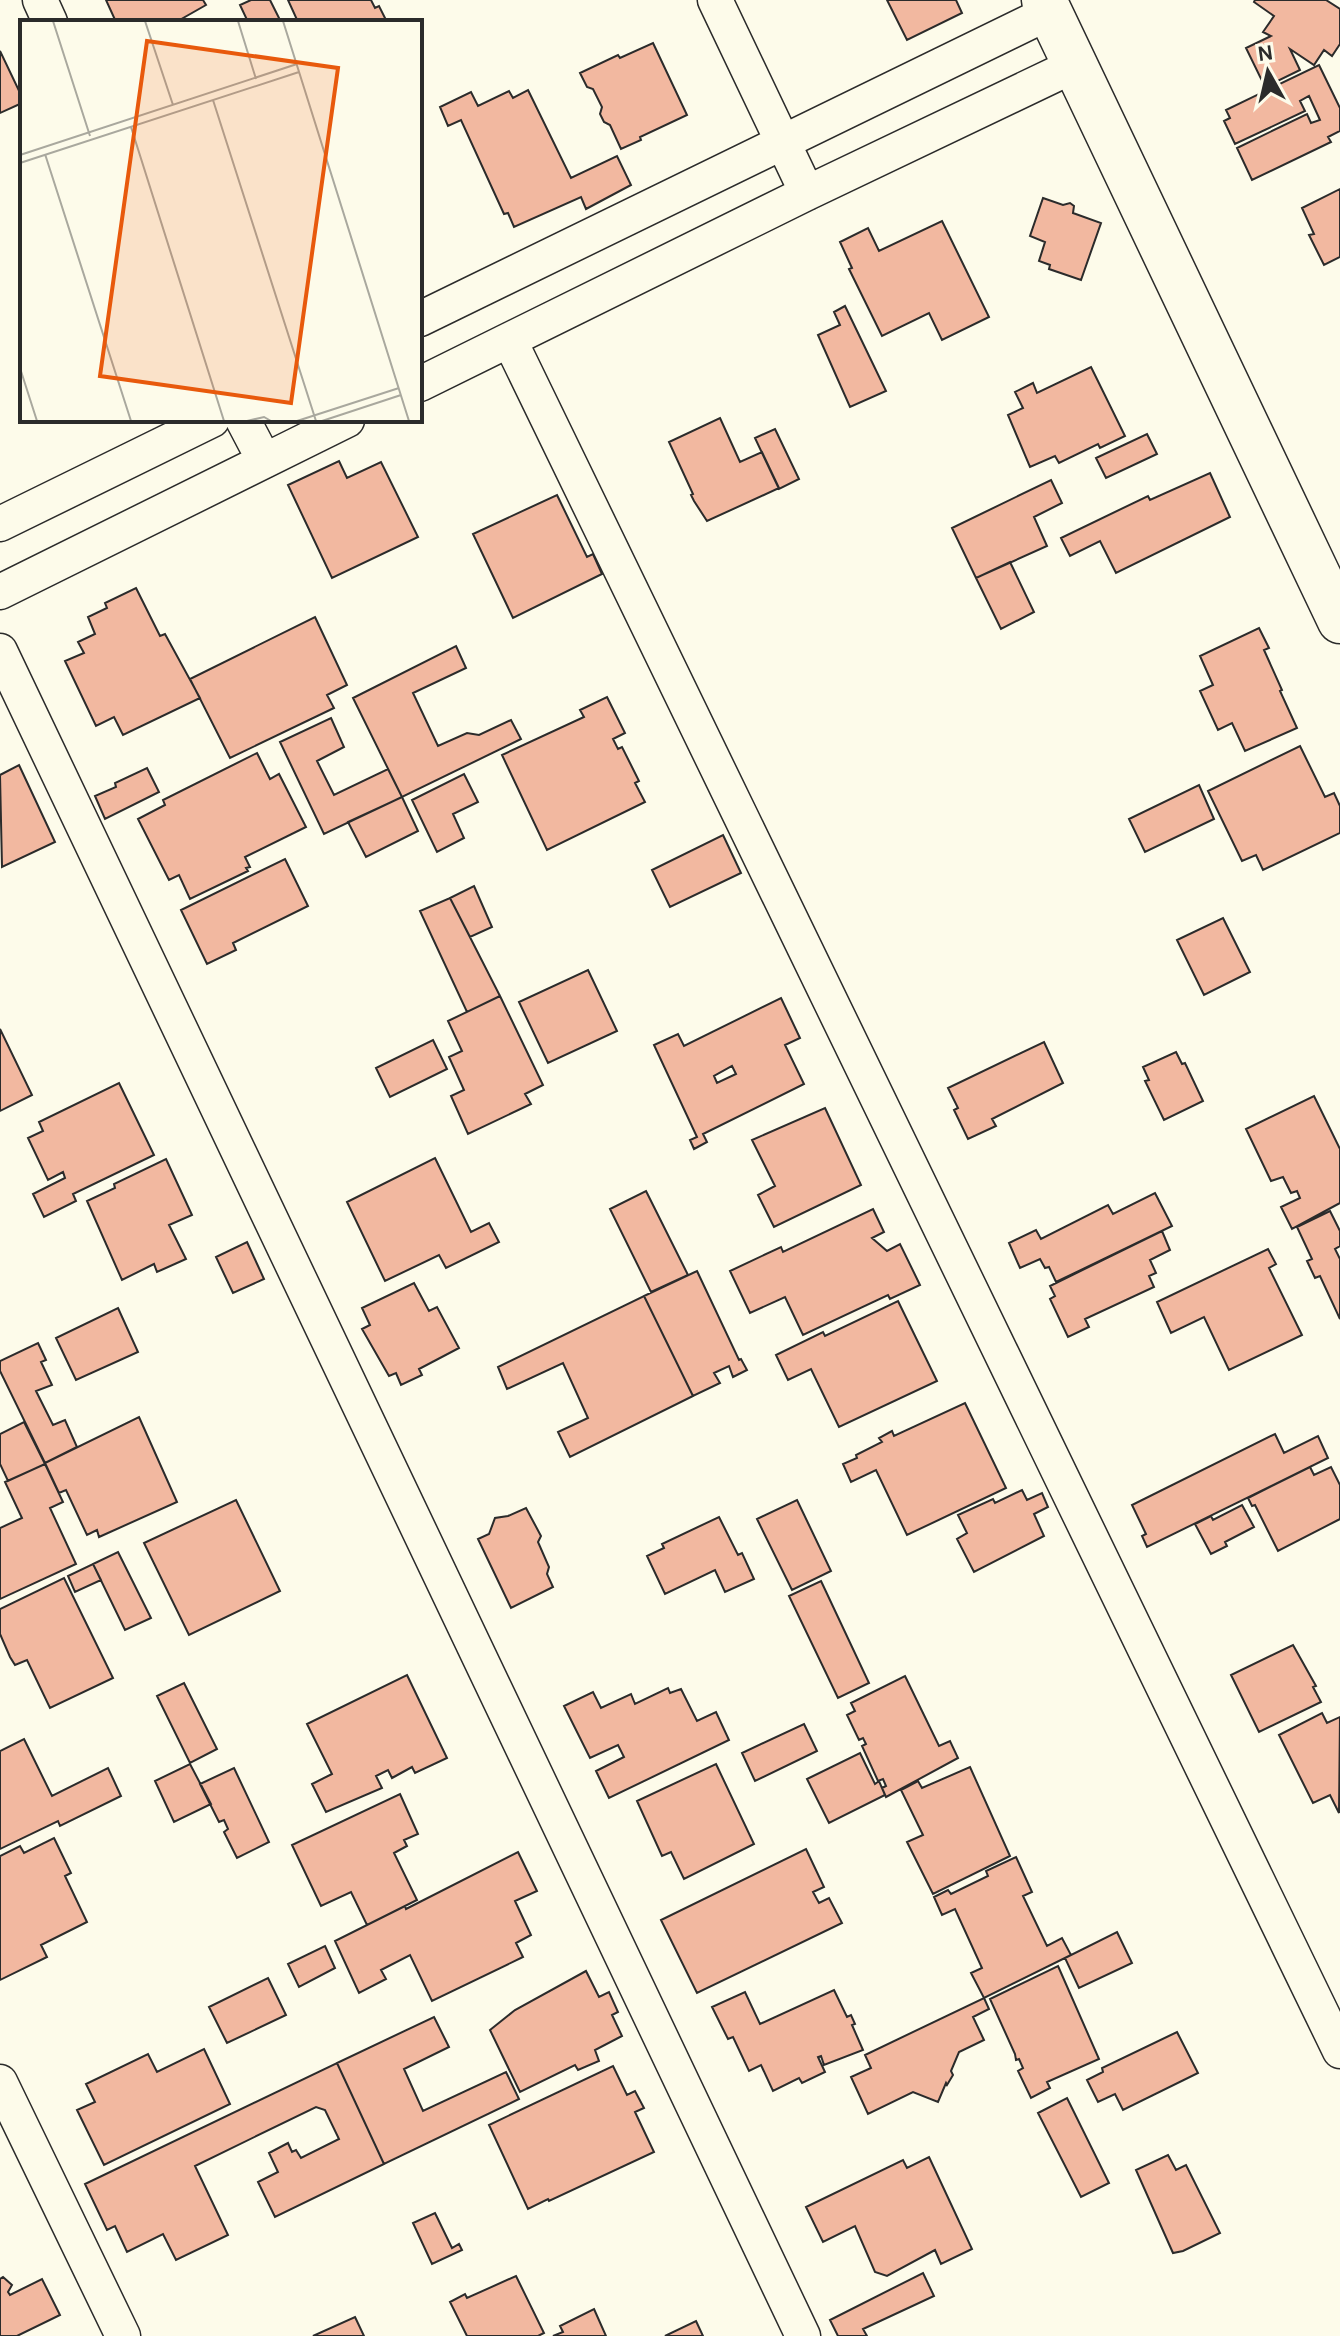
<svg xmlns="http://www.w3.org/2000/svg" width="1340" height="2336" font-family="Karla,sans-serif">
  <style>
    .building { fill: #f2b8a0; stroke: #2b2b2b; stroke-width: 2; fill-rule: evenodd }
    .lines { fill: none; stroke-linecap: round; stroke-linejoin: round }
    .street-casing { stroke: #2b2b2b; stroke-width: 37 }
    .secondary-casing { stroke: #2b2b2b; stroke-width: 47 }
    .street { stroke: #fdfbea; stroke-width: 34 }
    .secondary { stroke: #fdfbea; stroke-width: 44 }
    .inset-road { fill: none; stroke: #a9a89e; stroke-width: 2 }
    .view { fill: #e8590c; fill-opacity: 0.15; stroke: #e8590c; stroke-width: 4 }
    .inset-edge { fill: none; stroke: #2b2b2b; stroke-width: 4 }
  </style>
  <rect width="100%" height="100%" fill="#fdfbea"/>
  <path class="building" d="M106,0H203L206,5L176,22H116Z
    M251,0H270L281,22H248L240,5Z
    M288,0H371L375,8L379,6L387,22H298Z
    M887,0H956L962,13L907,40Z
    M1255,0H1326L1340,9V44L1332,56L1324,50L1314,65L1290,49L1300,70L1265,87L1246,48L1271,36L1263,32L1274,16L1254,2Z
    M653,43L687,115L640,137L641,140L621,149L610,125L604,122L600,114L602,107L593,89L587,87L580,73L618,55L620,58Z
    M0,51L22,97V103L0,113Z
    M1319,65L1340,108V131L1328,137L1331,142L1252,180L1237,148L1307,114L1311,123L1320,120L1309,96L1300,101L1305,111L1235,144L1224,121L1230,118L1226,110Z
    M528,90L571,178L617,156L631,185L586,209L581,197L514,227L508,213L504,214L461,120L448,126L440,107L471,92L478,106L509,91L513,98Z
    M1340,189V257L1324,265L1309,235L1314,234L1302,208Z
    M1043,198L1063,205L1070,203L1074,206L1073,213L1101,223L1081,280L1049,269L1050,265L1039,261L1045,242L1030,236Z
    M942,221L989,317L942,340L929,313L882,336L849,269L852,268L840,242L868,228L879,251Z
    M845,306L886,391L850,407L818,335L840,325L834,312Z
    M1091,367L1125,436L1100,448L1098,444L1059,463L1055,456L1030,467L1008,415L1023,408L1015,392L1033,383L1037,393Z
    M720,418L740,462L762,452L779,488L707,521L694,501L691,495L693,494L669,442Z
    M775,429L799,479L779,489L755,438Z
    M1147,434L1157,454L1106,478L1096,458Z
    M339,461L347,478L381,462L418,537L332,578L288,485Z
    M1210,473L1230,517L1116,573L1100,541L1070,556L1061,538L1148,496L1150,500Z
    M1051,480L1062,503L1034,517L1047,546L976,578L952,528Z
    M557,495L587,557L593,554L602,574L513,618L473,534Z
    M1010,562L1034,612L1001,629L976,578Z
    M136,588L160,636L165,634L200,698L123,735L114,717L96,726L65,661L84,653L78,642L95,634L88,617L107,608L105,603Z
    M315,617L347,685L327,695L334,708L230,758L190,679Z
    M1259,628L1269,648L1264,650L1282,690L1280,691L1297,728L1245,751L1232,723L1218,730L1200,691L1213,685L1200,656Z
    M456,646L466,668L413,693L438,746L467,733L479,735L511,720L521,739L402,797L353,698Z
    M607,697L625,733L613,739L618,749L622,747L639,781L635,783L645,802L547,850L502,755L584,717L580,710Z
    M331,718L344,747L317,761L334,795L388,769L402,797L324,834L280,742Z
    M1300,746L1325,797L1334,793L1340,806V833L1263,870L1256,855L1242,861L1208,791Z
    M257,753L270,779L279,774L306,827L245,857L250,867L246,868L248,871L190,899L179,875L169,880L138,819L165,805L163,800Z
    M19,765L55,842L2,867L0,775Z
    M147,768L159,792L105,819L95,796L116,787L115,783Z
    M464,774L478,802L453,814L464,838L437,852L412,800Z
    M1199,785L1214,819L1145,852L1129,819Z
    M402,797L418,831L366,857L348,822Z
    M723,835L741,873L670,907L652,870Z
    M285,859L308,906L233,943L236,950L207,964L181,910Z
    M474,886L492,927L470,937L450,898Z
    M450,898L500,996L467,1012L420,911Z
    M1223,918L1250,972L1204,995L1177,940Z
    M588,970L617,1031L548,1063L519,1002Z
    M500,996L543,1085L525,1094L531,1104L468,1134L451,1096L464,1090L449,1057L462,1051L448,1021Z
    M781,998L800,1038L785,1045L804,1084L703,1134L707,1142L694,1149L690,1140L697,1137L654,1045L678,1034L684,1046ZM732,1066L736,1074L717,1083L714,1076Z
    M0,1029L32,1095L0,1111Z
    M433,1040L447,1069L390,1097L376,1068Z
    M1044,1042L1063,1083L992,1119L996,1126L968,1139L954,1110L958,1108L948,1088Z
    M1176,1052L1182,1064L1185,1063L1203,1101L1164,1120L1145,1081L1149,1080L1143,1067Z
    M119,1083L154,1155L73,1194L76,1201L44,1217L33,1194L65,1178L63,1172L48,1180L28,1138L43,1131L39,1122Z
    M1314,1096L1340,1149V1203L1292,1229L1281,1207L1300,1198L1297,1191L1291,1193L1283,1177L1271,1181L1246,1129Z
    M825,1108L861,1185L774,1227L758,1195L775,1186L752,1140Z
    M435,1158L471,1232L489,1223L499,1242L446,1268L439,1255L385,1281L347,1202Z
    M166,1159L192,1215L169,1225L186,1259L157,1272L154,1264L122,1280L87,1201L115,1188L114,1184Z
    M646,1191L688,1275L651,1292L610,1209Z
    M1155,1193L1172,1226L1056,1282L1049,1267L1045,1268L1040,1259L1020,1268L1009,1243L1036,1230L1041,1239L1108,1205L1113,1214Z
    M873,1209L884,1232L872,1238L887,1251L900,1244L920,1285L890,1299L888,1295L803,1335L785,1297L750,1313L730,1271L781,1247L783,1252Z
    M1330,1211L1340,1231V1246L1335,1249L1340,1259V1319L1320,1276L1315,1278L1307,1261L1312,1259L1297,1227Z
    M1162,1231L1170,1250L1150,1260L1156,1273L1149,1276L1154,1287L1085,1319L1089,1327L1068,1337L1050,1299L1055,1296L1050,1286Z
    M247,1242L264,1279L233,1293L216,1257Z
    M1268,1249L1276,1264L1269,1268L1302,1335L1229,1370L1204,1317L1171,1333L1157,1302Z
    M697,1271L739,1360L741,1359L747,1370L733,1377L729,1366L714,1373L720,1383L693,1396L644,1296Z
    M414,1283L429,1311L437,1307L459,1348L419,1369L422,1375L401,1385L396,1373L389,1376L362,1329L370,1325L362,1308Z
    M644,1296L693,1396L570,1457L558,1432L588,1418L563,1363L507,1389L498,1367Z
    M898,1301L937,1381L839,1427L811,1369L788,1380L776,1355L823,1332L825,1336Z
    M118,1308L138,1352L76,1380L56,1338Z
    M38,1343L46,1360L41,1362L52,1385L36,1391L53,1425L65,1420L77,1447L45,1463L0,1371V1361Z
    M965,1403L1006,1488L907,1535L876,1470L851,1482L843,1464L857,1458L856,1455L882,1442L879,1438L892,1431L894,1436Z
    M139,1417L177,1502L99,1537L97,1530L87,1535L66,1490L59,1493L45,1463Z
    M24,1422L45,1464L8,1481L0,1464V1434Z
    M1275,1434L1284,1453L1318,1436L1328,1458L1147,1547L1142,1536L1146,1534L1132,1505Z
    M45,1464L63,1502L50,1508L76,1564L0,1599V1528L22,1518L5,1482Z
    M1310,1467L1314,1475L1331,1467L1340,1485V1519L1278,1551L1255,1505L1252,1506L1248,1498Z
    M1022,1490L1027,1500L1042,1493L1048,1507L1034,1514L1044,1536L974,1572L957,1539L967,1533L958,1515L993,1499L995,1503Z
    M236,1500L280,1591L189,1635L144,1543Z
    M797,1500L831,1571L792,1590L757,1519Z
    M1242,1505L1254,1527L1225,1542L1227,1546L1211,1554L1195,1524L1211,1516L1213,1520Z
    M526,1508L541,1536L538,1542L549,1567L547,1574L553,1587L511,1608L478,1539L489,1534L495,1518L508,1516Z
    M719,1517L738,1555L742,1553L754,1579L725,1592L715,1570L665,1594L647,1556L664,1548L662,1544Z
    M118,1552L151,1618L125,1630L93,1564Z
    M93,1564L101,1580L75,1592L68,1576Z
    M64,1578L113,1678L50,1708L27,1660L15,1665L10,1657L0,1634V1609Z
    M821,1581L869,1683L838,1698L789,1596Z
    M1293,1645L1316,1686L1313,1687L1321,1702L1259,1732L1231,1675Z
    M407,1675L447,1758L415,1773L412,1767L392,1778L388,1770L376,1776L382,1788L326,1812L312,1784L332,1774L307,1724Z
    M905,1676L939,1746L950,1741L958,1758L886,1797L882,1788L886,1786L883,1779L878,1781L862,1746L866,1744L863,1738L859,1740L847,1715L855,1711L851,1703Z
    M184,1683L217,1749L190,1763L157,1696Z
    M668,1688L670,1693L681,1689L697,1721L716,1712L729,1740L609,1798L596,1771L624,1757L618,1745L590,1758L564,1706L593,1692L601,1708L631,1694L635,1704Z
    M1322,1713L1327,1723L1340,1717L1339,1813L1330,1795L1313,1803L1279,1735Z
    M804,1724L817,1751L755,1781L742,1753Z
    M24,1739L52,1796L108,1768L121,1796L60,1826L58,1821L0,1849V1751Z
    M860,1753L875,1784L879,1781L885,1795L829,1823L807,1779Z
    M190,1764L211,1804L174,1822L155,1781Z
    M716,1764L754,1844L684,1879L671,1852L662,1856L637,1801Z
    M970,1767L1010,1856L933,1894L907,1842L923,1835L901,1790L918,1781L922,1788Z
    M234,1768L269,1842L237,1858L224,1832L228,1829L224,1820L219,1822L200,1784Z
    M400,1794L418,1834L404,1840L407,1846L394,1853L417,1900L367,1925L351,1892L321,1906L292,1845Z
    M54,1838L71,1873L65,1876L87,1922L41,1945L47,1957L0,1980V1856L20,1846L24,1853Z
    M806,1849L824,1887L813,1892L819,1903L829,1898L842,1923L697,1993L661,1920Z
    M518,1852L537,1891L515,1901L531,1935L516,1943L523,1957L432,2001L410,1955L381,1970L386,1979L359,1993L335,1941L405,1906L406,1909Z
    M1016,1857L1032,1892L1023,1896L1047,1946L1062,1938L1071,1955L984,1998L971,1973L982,1968L955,1909L942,1915L934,1897L948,1890L951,1894L988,1876L986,1871Z
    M1117,1932L1132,1963L1079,1988L1065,1958Z
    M325,1946L335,1968L299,1987L288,1964Z
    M1058,1966L1099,2059L1047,2082L1050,2088L1031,2098L1018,2071L1023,2068L1019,2059L1016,2060L1015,2054L990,1999Z
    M586,1971L599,1997L609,1992L618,2012L612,2015L622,2036L595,2050L599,2061L578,2070L575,2065L520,2092L490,2030L515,2010Z
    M268,1978L286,2015L227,2043L209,2007Z
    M834,1990L847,2017L851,2015L855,2024L852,2025L863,2050L824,2065L821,2056L818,2057L825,2072L802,2083L799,2078L773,2091L761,2065L749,2071L733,2037L728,2039L712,2007L745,1992L760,2024Z
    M984,1998L989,2009L973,2017L984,2040L959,2052L951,2071L953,2075L947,2085L946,2083L938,2102L913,2092L868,2114L851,2077L871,2068L865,2055Z
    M434,2017L449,2047L404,2069L423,2111L506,2072L519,2099L384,2164L337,2063Z
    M1177,2032L1198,2073L1123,2110L1115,2094L1098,2102L1087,2080L1103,2072L1102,2068Z
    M204,2049L230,2104L104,2165L77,2110L95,2102L86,2084L148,2054L157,2072Z
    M337,2063L384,2164L275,2217L258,2182L278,2172L269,2153L288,2143L292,2152L296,2150L301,2158L339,2139L325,2110L316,2107L195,2166L228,2235L176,2260L163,2234L127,2252L115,2226L107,2230L85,2184Z
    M613,2066L627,2095L635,2091L644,2108L635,2112L654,2152L549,2201L548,2199L528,2209L489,2125Z
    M1067,2098L1109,2183L1081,2197L1038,2113Z
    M1168,2155L1176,2170L1186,2165L1220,2233L1183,2251L1173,2253L1136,2170Z
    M929,2157L972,2249L941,2264L935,2250L887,2276L875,2272L855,2226L823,2242L806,2207L903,2160L907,2168Z
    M435,2213L452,2248L459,2244L462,2250L432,2264L413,2223Z
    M923,2273L934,2296L863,2329L867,2336H838L830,2320Z
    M516,2276L544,2333L538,2336H467L450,2302L465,2294L467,2298Z
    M3,2277L12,2285L8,2292L10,2295L42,2279L60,2315L17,2336H0V2279Z
    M594,2309L606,2336H553L563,2332L560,2326Z
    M355,2317L364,2336H313Z
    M696,2321L703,2336H665Z"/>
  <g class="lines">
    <defs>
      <path id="street" d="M40,0L50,22
        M715,0L807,193
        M420,319L1050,12
        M510,341L1340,2051
        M420,384L807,193L1075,65
        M243,420L264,460
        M0,524L212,420
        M0,592L347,420
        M0,651L803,2336
        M0,2082L123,2336"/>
      <path id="secondary" d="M1044,0L1340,621"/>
    </defs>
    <use href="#street" class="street-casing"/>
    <use href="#secondary" class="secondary-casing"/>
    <use href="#street" class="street"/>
    <use href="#secondary" class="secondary"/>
  </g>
  <g transform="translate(20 20)">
    <rect width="402" height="402" fill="#fdfbea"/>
    <path class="inset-road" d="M33,1L70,116M125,1L153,85M218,1L236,59M263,1L389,401M193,80L296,401M111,107L204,401M25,134L111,401M0,135L277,44M0,143L279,52M0,348L17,401M227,401L244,397L251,401M277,401L379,368M302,401L381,375"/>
    <path class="view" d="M127,21L318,48L271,383L80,356Z"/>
    <rect width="402" height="402" class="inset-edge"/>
  </g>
  <g transform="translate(1268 72) rotate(352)" stroke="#fdfbea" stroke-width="6" paint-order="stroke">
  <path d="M0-6L14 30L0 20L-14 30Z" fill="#2b2b2b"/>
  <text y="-12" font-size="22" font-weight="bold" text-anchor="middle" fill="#2b2b2b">N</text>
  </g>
</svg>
